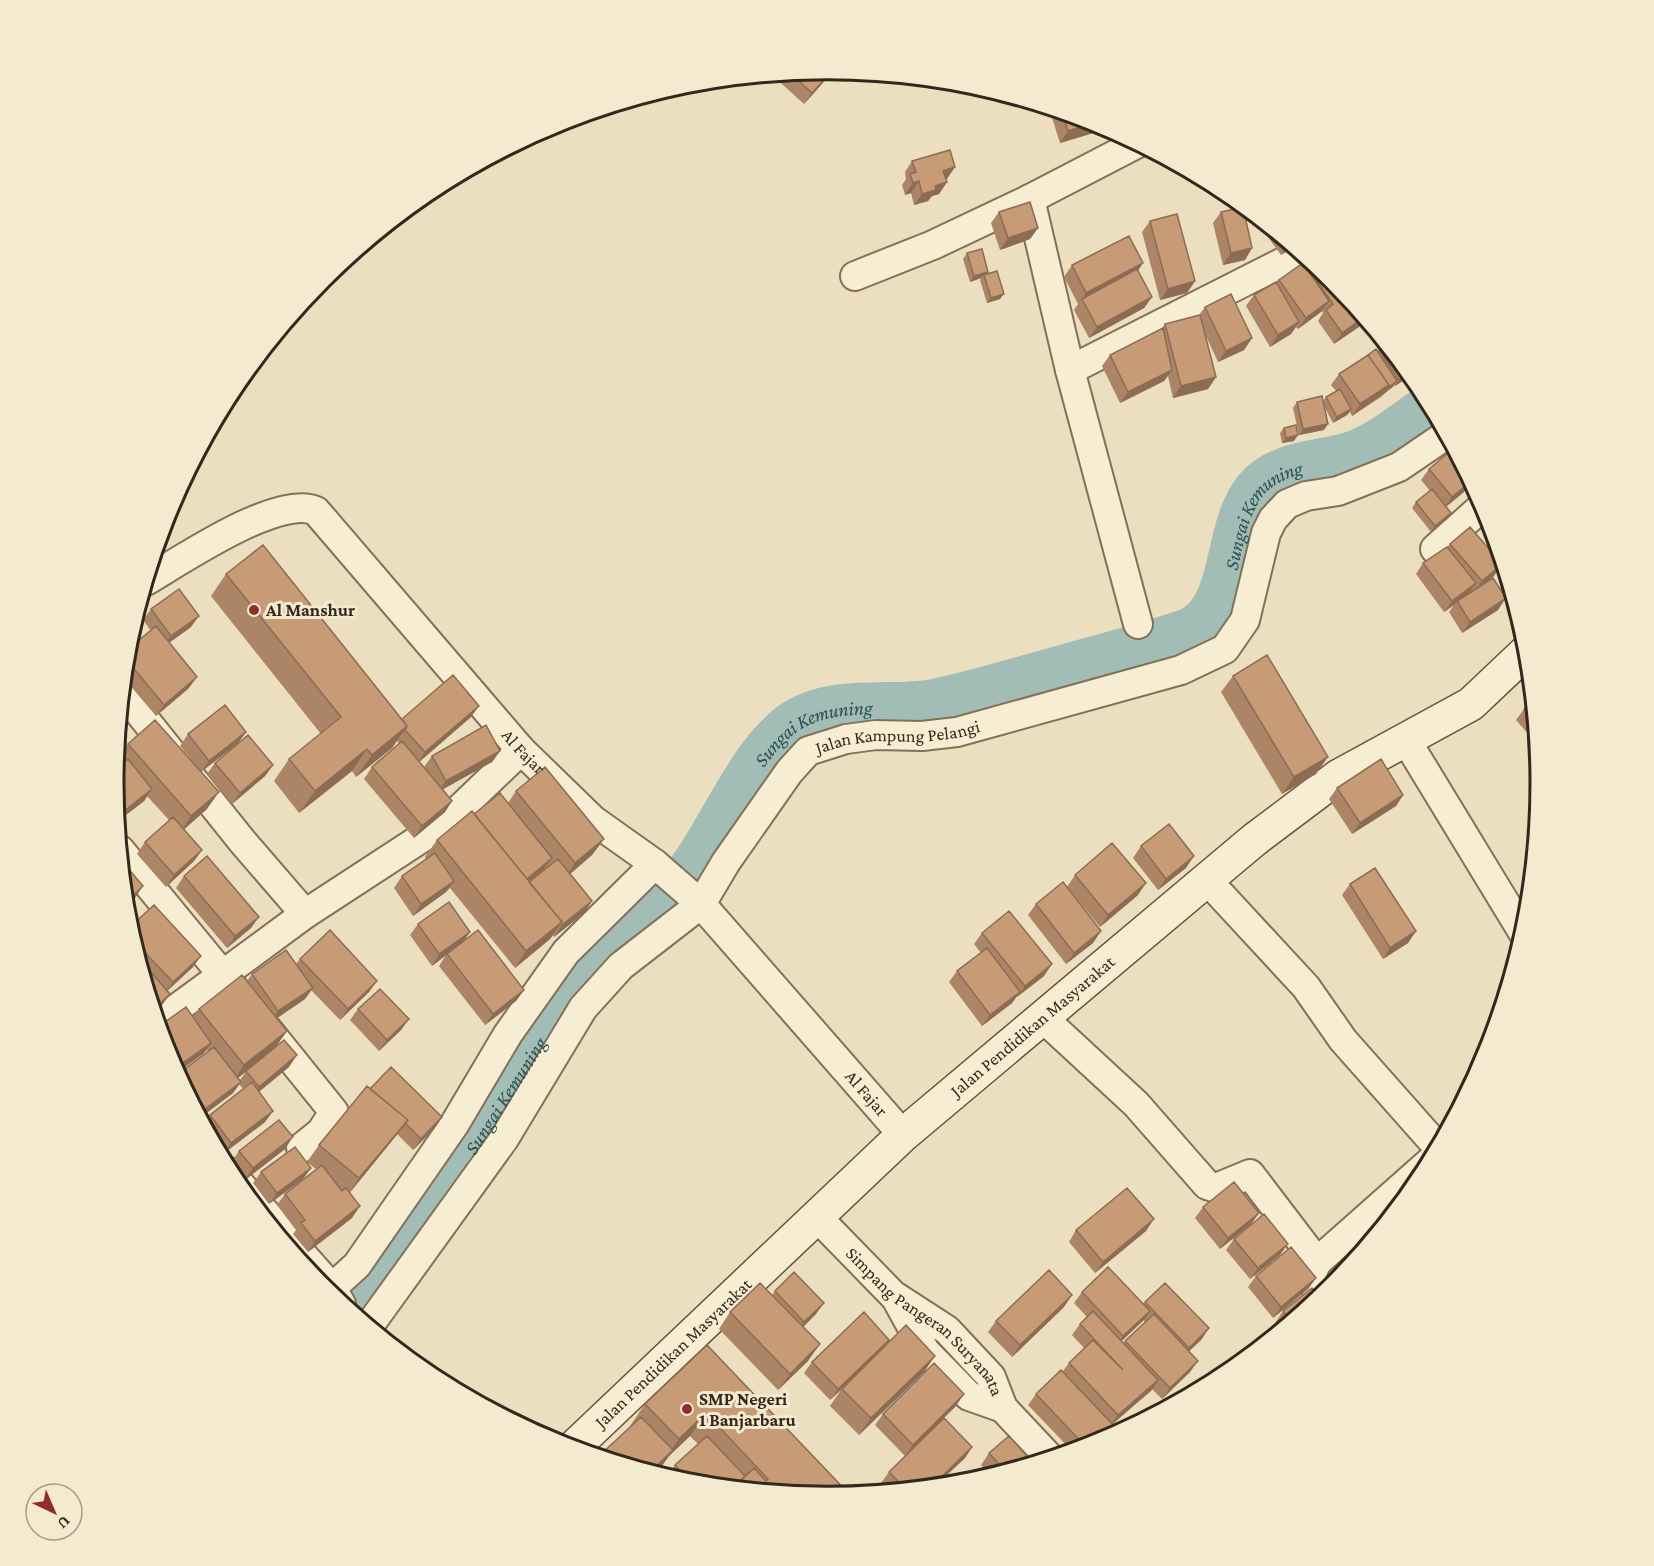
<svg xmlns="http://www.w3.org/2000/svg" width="1654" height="1566" font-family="'Crimson Pro',serif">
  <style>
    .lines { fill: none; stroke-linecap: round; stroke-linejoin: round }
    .river { stroke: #a2bdb6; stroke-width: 50 }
    .street-casing { stroke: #837059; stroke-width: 32 }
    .secondary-casing { stroke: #65513c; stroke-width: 36 }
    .street { stroke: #f7edd2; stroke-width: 28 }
    .secondary { stroke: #f7edd2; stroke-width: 33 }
    .wall { fill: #ac8566; fill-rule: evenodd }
    .shaded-wall { fill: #8c6c53 }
    .building { fill: #c89b77; stroke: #8c6c53; stroke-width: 1.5 }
    .poi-dot { fill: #8f2d2c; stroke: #f3eacf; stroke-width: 2 }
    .labels { text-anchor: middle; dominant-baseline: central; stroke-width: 6; stroke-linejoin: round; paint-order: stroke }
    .poi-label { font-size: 18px; font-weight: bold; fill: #33281c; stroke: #f3eacf; text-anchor: start }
    .street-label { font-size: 18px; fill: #33281c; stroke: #f3eacf }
    .water-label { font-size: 20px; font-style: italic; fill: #2c5251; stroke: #f3eacf }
    .rim { fill: none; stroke: #33281c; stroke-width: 3 }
  </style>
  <rect width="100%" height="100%" fill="#ebdfbf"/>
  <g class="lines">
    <path class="river" id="s1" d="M354,1314L442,1195L570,994C604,955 646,925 680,886C719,843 746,762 792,727C832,698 889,712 934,704C979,695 1022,681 1066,669C1108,657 1151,647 1192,632C1240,607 1226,530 1258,491C1283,462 1325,467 1359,454C1385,443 1409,423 1432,407"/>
    <defs>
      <g id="street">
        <path d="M1138,143L1030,199L1070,370L1301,253"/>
        <path d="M855,276L933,245L1030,199"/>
        <path d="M1070,370L1138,624"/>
        <path d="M1435,549L1484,505"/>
        <path id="s2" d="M146,581C180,561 280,493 316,511L521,750L593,820L655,864L701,904L903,1135"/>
        <path d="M122,691L242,841L305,914"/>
        <path d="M1406,740L1524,934"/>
        <path d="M120,850L235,990"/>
        <path d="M1207,880L1306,987L1343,1040L1436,1145V1151"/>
        <path d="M1044,1019L1136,1104L1207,1185L1216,1188L1250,1174L1317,1262L1310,1277L1321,1297"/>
        <path d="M157,1023L305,914L446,822L521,750"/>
        <path d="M268,1030L334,1112L321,1132L301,1148"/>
        <path d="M229,1172L332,1288L341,1304"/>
        <path id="s3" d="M816,1216L893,1295L947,1330L991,1377L1003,1408L1050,1458"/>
        <path d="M1317,1262L1431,1161"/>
        <path d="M332,1288L357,1265L454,1125L508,1034L566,952L655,864"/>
        <path d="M897,1300L925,1351L969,1396L1003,1408"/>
        <path id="s4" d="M369,1326L504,1139L583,1008L621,966L701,904L726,862L789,772L808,751L846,739L876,735L922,736L957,732L1181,670L1225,649L1245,620L1266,533L1273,519L1287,504L1306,496L1338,491L1399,467L1446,435"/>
      </g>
      <g id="secondary">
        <path id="s5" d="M573,1448L903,1135L1254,840L1339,776L1471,704L1528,650"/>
      </g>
    </defs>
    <use href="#street" class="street-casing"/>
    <use href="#secondary" class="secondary-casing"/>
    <use href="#street" class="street"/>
    <use href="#secondary" class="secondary"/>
  </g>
  <path class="wall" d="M827,69L855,72L846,82L834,71L829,76L804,104L771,74Z
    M1049,108L1101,123L1103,125L1100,131L1060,143Z
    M912,161L947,179H946L947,182L939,194L932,196L928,201L914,205L911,193L905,195L902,185L906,179L905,172Z
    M999,212L1038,228L1030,239L1000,250L991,223Z
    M1221,212L1252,248L1245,260L1223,265L1213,223Z
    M1256,215L1293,247L1281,255L1254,218Z
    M1150,221L1195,281L1187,293L1160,300L1142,232Z
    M967,253L988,272L987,274L1000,299L987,303L980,280L981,278L970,282L963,259Z
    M1304,262L1332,278L1367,320L1334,344L1318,321L1323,313L1322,311L1298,329L1296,327L1291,334L1270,347L1246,306L1254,295L1277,283L1279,280Z
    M1072,265L1138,271L1152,297L1144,308L1089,338L1074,310L1078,304L1064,277Z
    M1205,307L1252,338L1244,350L1218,362L1205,334L1216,377L1208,389L1173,398L1168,376L1164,381L1120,403L1102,366L1110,355L1162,328L1165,324L1199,315Z
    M1367,320L1380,336L1375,340L1363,326Z
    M1379,349L1407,378L1395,386L1394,385L1381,397L1352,416L1350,412L1347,415L1333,423L1325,408L1324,430L1299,435L1293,408L1297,402L1323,401L1326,397L1336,391L1331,385L1339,374L1368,355L1377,351Z
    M1284,428L1294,441L1282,443L1280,433Z
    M1429,469L1464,492L1446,507L1447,519L1431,532L1412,508L1416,502L1430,491L1421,480Z
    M1487,510L1493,531L1482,517Z
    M1450,544L1494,576L1488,581L1498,610L1462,633L1449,612L1454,605L1444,612L1416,574L1423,563L1447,547Z
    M226,574L402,719L471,717L419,761L424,767L432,756L500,751L492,762L443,789L452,801L445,812L414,838L364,779L372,767L399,744L397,741L392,748L356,777L352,771L299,813L274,781L289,759L321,734L211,596Z
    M151,609L191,627L169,643L189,688L156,716L123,677L127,643L134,644L151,631L143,620Z
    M1233,676L1316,774L1282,794L1221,692Z
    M1533,701L1537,744L1516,720L1524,709Z
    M246,732L238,743L201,772L180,746L188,734Z
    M128,744L207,809L184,829L202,850L194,861L166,887L137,854L145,842L169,820L147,796L144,801L117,822L113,783L121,765L119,763L114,769L116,748L122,753Z
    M215,763L273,765L265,776L232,804L207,774Z
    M1337,788L1403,795L1396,806L1352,834L1329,799Z
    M516,791L604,839L592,855L570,874L592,901L584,913L554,937L553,935L550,939L515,968L450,888L446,892L413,916L394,888L402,876L426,859L425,857L437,840L474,814L508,803Z
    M1141,846L1186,868L1158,890L1133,858Z
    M1075,875L1138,895L1100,927L1067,887Z
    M184,876L251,928L227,948L176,888Z
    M1350,884L1416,931L1408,943L1383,959L1342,895Z
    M1036,904L1101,931L1093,943L1066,964L1028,915Z
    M418,924L470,932L464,941L524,990L516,1001L485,1025L439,966L446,955L432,966L410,935Z
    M129,928L193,967L167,991L170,994L162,1005L154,1013Z
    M982,933L1044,976L1017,997H1016L1012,1003L982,1026L949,982L957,971L981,953L974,944Z
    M300,959L369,992L340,1020L311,990L305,999L277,1018L287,1031L276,1046L289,1067L259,1092L273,1111L265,1122L223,1154L212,1139L203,1124L210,1115L243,1089L239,1084L233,1093L200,1118L177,1075L208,1051L207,1050L203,1054L193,1017L199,1009L247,981L252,974L296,964ZM246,1072L240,1080L238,1078Z
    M358,1009L401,1030L379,1051L350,1020Z
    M370,1089L442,1117L434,1129L413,1150L397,1134L349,1193L352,1218L308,1252L293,1234L296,1230L277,1205L285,1194L316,1169L307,1162L319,1145Z
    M285,1149L245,1180L231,1163L239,1151Z
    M311,1168L303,1179L269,1204L253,1183L261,1172Z
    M1203,1207L1259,1213L1251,1224L1220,1249L1195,1218Z
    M1076,1230L1146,1231L1095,1273L1069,1242Z
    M1234,1239L1280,1255L1250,1279L1226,1250Z
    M1256,1276L1316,1278L1308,1289L1273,1318L1248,1287Z
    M775,1291L816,1314L803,1327L808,1361L778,1390L719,1329L730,1312L772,1295Z
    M1082,1292L1143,1304L1145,1302L1209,1328L1201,1340L1189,1351L1190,1372L1162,1399L1152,1389L1113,1424L1117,1429L1112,1436L1100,1443L1072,1451L1028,1405L1036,1394L1063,1371L1069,1363L1084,1348L1072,1335L1080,1324L1087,1317L1074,1303ZM1143,1320L1145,1322L1123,1343L1122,1341Z
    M1320,1298L1281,1330L1275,1323L1283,1311Z
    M1064,1307L1012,1357L988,1332L996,1321Z
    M889,1340L884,1347L935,1356L924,1372L859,1435L830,1406L841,1390L830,1400L804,1373L812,1362Z
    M707,1345L827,1497L687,1483L667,1477L675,1465L698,1444L690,1436L669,1456L661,1467L630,1426L645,1404Z
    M956,1406L905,1456L875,1425L883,1414Z
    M972,1447L965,1458L935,1486L889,1491L881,1483L889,1472Z
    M989,1453L1033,1463L991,1476L981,1465Z"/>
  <path class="shaded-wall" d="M833,70H834L829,76L804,104L812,93Z
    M853,72H855L846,82Z
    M1097,122L1103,125L1100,131L1060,143L1068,131Z
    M955,167L947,179L935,182L943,171Z
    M919,181L911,193L905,195L913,183Z
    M947,182L939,194L932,196L928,201L914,205L922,194L935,186Z
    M1038,228L1030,239L1000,250L1008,238Z
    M1290,244L1293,247L1281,255Z
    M1252,248L1245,260L1223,265L1231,253Z
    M1143,263L1136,274L1082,299L1086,293Z
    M988,272L984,277V275L981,278L970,282L974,276Z
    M1195,281L1187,293L1160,300L1168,289Z
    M1004,294L1000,299L987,303L991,298Z
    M1152,297L1144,308L1089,338L1097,327Z
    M1329,301L1321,312L1298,329L1306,318Z
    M1364,317L1365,319L1362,325L1334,344L1342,333Z
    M1299,322L1291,334L1270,347L1278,335Z
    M1252,338L1244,350L1218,362L1226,351Z
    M1172,370L1164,381L1120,403L1128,392Z
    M1410,373L1407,378L1395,386L1399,380Z
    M1216,377L1208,389L1173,398L1181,386Z
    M1397,381L1393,387L1352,416L1360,404L1389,385Z
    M1351,409L1347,415L1333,423L1337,417Z
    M1328,424L1324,430L1299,435L1303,429Z
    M1298,435L1294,441L1282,443L1286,438Z
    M1471,481L1464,492L1444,508L1452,497Z
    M1451,513L1447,519L1431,532L1435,526Z
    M1502,564L1494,576L1474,593L1482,581Z
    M1476,583L1468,594L1457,601L1454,605L1444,612L1452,601Z
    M1506,598L1498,610L1462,633L1470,622Z
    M199,616L191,627L163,647L171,636Z
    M197,677L189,688L156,716L164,705Z
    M479,706L471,717L417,764L425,752Z
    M407,726L392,748L356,777L372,755Z
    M246,732L238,743L201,772L209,761Z
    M367,749L352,771L299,813L315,791Z
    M500,751L492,762L438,792L446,781Z
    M124,756L116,768L114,769L115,765Z
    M1328,757L1316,774L1282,794L1294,777Z
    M273,765L265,776L232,804L240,793Z
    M152,789L144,801L117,822V819L119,815Z
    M219,792L207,809L180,833L191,816Z
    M1403,795L1396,806L1352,834L1360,823Z
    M452,801L445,812L414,838L422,826Z
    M604,839L592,855L563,880L575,863Z
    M202,850L194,861L166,887L174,875Z
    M1194,856L1186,868L1158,890L1166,879Z
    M552,858L544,869L518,891L526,879Z
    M454,881L446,892L413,916L421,904Z
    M1146,883L1138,895L1100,927L1108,915Z
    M143,886L135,898L125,907V903Z
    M592,901L584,913L554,937L562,925Z
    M259,917L251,928L227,948L235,936Z
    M562,922L550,939L515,968L526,951Z
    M1101,931L1093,943L1066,964L1074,953Z
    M1416,931L1408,943L1383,959L1390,948Z
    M470,932L462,943L432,966L439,954Z
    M201,956L193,967L165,993L173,982Z
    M1052,964L1044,976L1017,997L1025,986Z
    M377,981L369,992L340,1020L348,1009Z
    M313,988L305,999L270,1023L278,1011Z
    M524,990L516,1001L485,1025L493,1014Z
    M1020,992L1012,1003L982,1026L990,1015Z
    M170,994L162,1005L154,1013L153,1010Z
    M409,1019L401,1030L379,1051L387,1040Z
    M287,1031L275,1048L233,1082L244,1065Z
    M211,1043L203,1054L177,1073L174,1069Z
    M297,1055L289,1067L251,1098L259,1087Z
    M241,1082L233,1093L200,1118L199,1115L201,1112Z
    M273,1111L265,1122L223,1154L231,1143Z
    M442,1117L434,1129L413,1150L421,1139Z
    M408,1120L396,1136L348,1195L359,1178Z
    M293,1137L285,1149L245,1180L253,1168Z
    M311,1168L303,1179L269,1204L277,1193Z
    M360,1206L352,1218L308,1252L315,1241Z
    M1259,1213L1251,1224L1220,1249L1228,1238Z
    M1154,1219L1146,1231L1095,1273L1103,1262Z
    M1288,1244L1280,1255L1250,1279L1258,1268Z
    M1316,1278L1308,1289L1273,1318L1281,1307Z
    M1072,1295L1064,1307L1012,1357L1020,1345Z
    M824,1303L816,1314L796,1334L804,1322Z
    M1150,1311L1142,1322L1115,1347L1123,1336Z
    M1209,1328L1201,1340L1181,1359L1189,1348Z
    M889,1340L881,1351L830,1400L838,1389Z
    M820,1344L808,1361L778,1390L790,1374Z
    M935,1356L924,1372L859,1435L871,1418Z
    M1198,1361L1190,1372L1162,1399L1170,1388Z
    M1158,1380L1151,1391L1110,1426L1118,1415Z
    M964,1394L956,1406L905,1456L913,1445Z
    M706,1413L690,1436L669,1456L661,1467L654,1473L650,1472L667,1455L679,1439Z
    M972,1447L965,1458L935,1486L931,1487Z"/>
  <path class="building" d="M827,69L833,70L812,93L790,73Z
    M1062,112L1097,122L1068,131Z
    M950,150L955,167L943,171L947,182L935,186L936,190L922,194L919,181L913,183L910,174L916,172L912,161Z
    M1030,202L1038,228L1008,238L999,212Z
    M1243,207L1252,248L1231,253L1221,212Z
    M1177,214L1195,281L1168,289L1150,221Z
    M1129,236L1143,263L1086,293L1072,265Z
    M982,249L988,272L974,276L967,253Z
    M1308,259L1332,278L1364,317L1342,333L1326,310L1333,304L1304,262Z
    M1303,263L1329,301L1306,318L1279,280Z
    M1137,269L1152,297L1097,327L1082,299Z
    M997,271L1004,294L991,298L984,275Z
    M1276,282L1299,322L1278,335L1254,295Z
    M1231,294L1252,338L1226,351L1205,307Z
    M1200,315L1216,377L1181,386L1165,324Z
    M1163,328L1172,370L1128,392L1110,355Z
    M1386,344L1410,373L1399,380L1379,349Z
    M1376,349L1397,381L1386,389L1389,385L1368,355Z
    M1368,355L1389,385L1360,404L1339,374Z
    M1340,389L1351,409L1337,417L1326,397Z
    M1322,396L1328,424L1303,429L1297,402Z
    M1296,425L1298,435L1286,438L1284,428Z
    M1448,453L1471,481L1452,497L1429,469Z
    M1432,489L1451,513L1435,526L1416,502Z
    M1470,527L1502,564L1482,581L1450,544Z
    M263,545L407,726L372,755L367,749L315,791L289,759L341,717L226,574Z
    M1447,547L1476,583L1452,601L1423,563Z
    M1493,578L1506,598L1470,622L1457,601Z
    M179,589L199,616L171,636L151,609Z
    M156,626L197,677L164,705L125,658L126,651Z
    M129,638L134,644L126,651L127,643Z
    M1267,655L1328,757L1294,777L1233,676Z
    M453,675L479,706L425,752L405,730L407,726L402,719Z
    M1533,701L1535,721L1524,709Z
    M225,705L246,732L209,761L188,734Z
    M155,720L219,792L191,816L128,744Z
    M486,725L500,751L446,781L432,756Z
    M248,735L273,765L240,793L215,763Z
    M402,741L452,801L422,826L372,767Z
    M116,748L124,756L115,765Z
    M128,759L152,789L119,815L116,810L113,783L114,770Z
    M1381,759L1403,795L1360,823L1337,788Z
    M545,767L604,839L575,863L516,791Z
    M500,793L552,858L527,879L474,814Z
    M472,811L562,922L526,951L437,840Z
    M173,817L202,850L174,875L145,842Z
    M1169,824L1194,856L1166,879L1141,846Z
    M1112,843L1146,883L1108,915L1075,875Z
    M435,853L454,881L421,904L402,876Z
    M207,856L259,917L235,936L184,876Z
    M558,859L592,901L562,925L560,923L562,922L529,882Z
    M121,860L143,886L125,903Z
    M1375,868L1416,931L1390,948L1350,884Z
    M1063,882L1101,931L1074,953L1036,904Z
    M449,902L470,932L439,954L418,924Z
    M154,905L201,956L173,982L131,938L129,928Z
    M1009,911L1052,964L1025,986L982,933Z
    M330,930L377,981L348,1009L300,959Z
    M478,930L524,990L493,1014L447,954Z
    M987,948L1020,992L990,1015L957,971Z
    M286,950L313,988L278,1011L252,974Z
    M142,962L170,994L153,1010L139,964Z
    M242,975L287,1031L244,1065L199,1009Z
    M380,989L409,1019L387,1040L358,1009Z
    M186,1007L211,1043L174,1069L167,1056L158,1027Z
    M284,1040L297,1055L259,1087L246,1071Z
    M214,1047L241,1082L201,1112L187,1092L177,1075Z
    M391,1067L442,1117L421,1139L405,1123L408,1120L370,1089Z
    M252,1082L273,1111L231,1143L210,1115Z
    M367,1086L408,1120L359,1178L319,1145Z
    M279,1120L293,1137L253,1168L239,1151Z
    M295,1147L311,1168L277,1193L261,1172Z
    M322,1165L342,1191L346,1188L360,1206L315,1241L301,1223L305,1220L285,1194Z
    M1234,1182L1259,1213L1228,1238L1203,1207Z
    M1127,1188L1154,1219L1103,1262L1076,1230Z
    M265,1205L305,1257L300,1261L258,1210Z
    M1264,1214L1288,1244L1258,1268L1234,1239Z
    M1291,1247L1316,1278L1281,1307L1256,1276Z
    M1108,1267L1150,1311L1123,1336L1082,1292Z
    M1049,1270L1072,1295L1020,1345L996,1321Z
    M794,1272L824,1303L804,1322L775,1291Z
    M760,1283L820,1344L790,1374L730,1312Z
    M1165,1283L1209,1328L1189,1348L1145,1302Z
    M1312,1288L1320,1298L1291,1322L1283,1311Z
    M1093,1311L1158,1380L1118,1415L1069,1363L1093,1340L1123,1370L1080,1324Z
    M864,1312L889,1340L838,1389L812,1362Z
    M1154,1314L1198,1361L1170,1388L1125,1341Z
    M906,1325L935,1356L871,1418L842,1389Z
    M707,1345L850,1495L827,1497L782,1493L780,1491L778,1492L733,1488L754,1468L766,1481L768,1479L706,1413L679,1439L645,1404Z
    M934,1363L964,1394L913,1445L883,1414Z
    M1061,1370L1117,1429L1106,1440L1100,1443L1086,1447L1036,1394Z
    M641,1417L673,1450L650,1472L599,1456Z
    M944,1418L972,1447L931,1487L906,1489L889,1472Z
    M707,1436L745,1476L732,1488L693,1484L675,1465Z
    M1009,1436L1033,1463L1005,1471L989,1453Z"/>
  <g class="poi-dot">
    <circle cx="254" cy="610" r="6"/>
    <circle cx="687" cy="1409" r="6"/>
  </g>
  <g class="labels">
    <g class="poi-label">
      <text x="266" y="610">Al Manshur</text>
      <text x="699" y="1399">SMP Negeri<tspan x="699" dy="21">1 Banjarbaru</tspan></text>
    </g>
    <g class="street-label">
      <text stroke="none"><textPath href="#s4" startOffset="820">Jalan Kampung Pelangi</textPath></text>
      <text stroke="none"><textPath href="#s2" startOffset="506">Al Fajar</textPath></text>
      <text stroke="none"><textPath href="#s5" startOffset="624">Jalan Pendidikan Masyarakat</textPath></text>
      <text stroke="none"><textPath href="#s2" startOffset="992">Al Fajar</textPath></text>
      <text stroke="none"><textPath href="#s3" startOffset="153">Simpang Pangeran Suryanata</textPath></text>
      <text stroke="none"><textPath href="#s5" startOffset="138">Jalan Pendidikan Masyarakat</textPath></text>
    </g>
    <g class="water-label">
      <text stroke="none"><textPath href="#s1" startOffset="1293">Sungai Kemuning</textPath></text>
      <text stroke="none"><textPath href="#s1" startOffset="753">Sungai Kemuning</textPath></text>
      <text stroke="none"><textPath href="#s1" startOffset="266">Sungai Kemuning</textPath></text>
    </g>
  </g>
  <path d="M0 0H1654V1566H0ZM124 783a703 703 0 1 1 1406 0a703 703 0 1 1-1406 0Z" fill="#f3eacf" fill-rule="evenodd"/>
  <path class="rim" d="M124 783a703 703 0 1 1 1406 0a703 703 0 1 1-1406 0Z"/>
  <g transform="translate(54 1512) rotate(136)"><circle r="28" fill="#f3eacf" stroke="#a69c87" stroke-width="1.5"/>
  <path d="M0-4.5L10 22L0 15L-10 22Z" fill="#8f2d2c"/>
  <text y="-9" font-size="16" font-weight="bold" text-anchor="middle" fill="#33281c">U</text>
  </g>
</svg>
